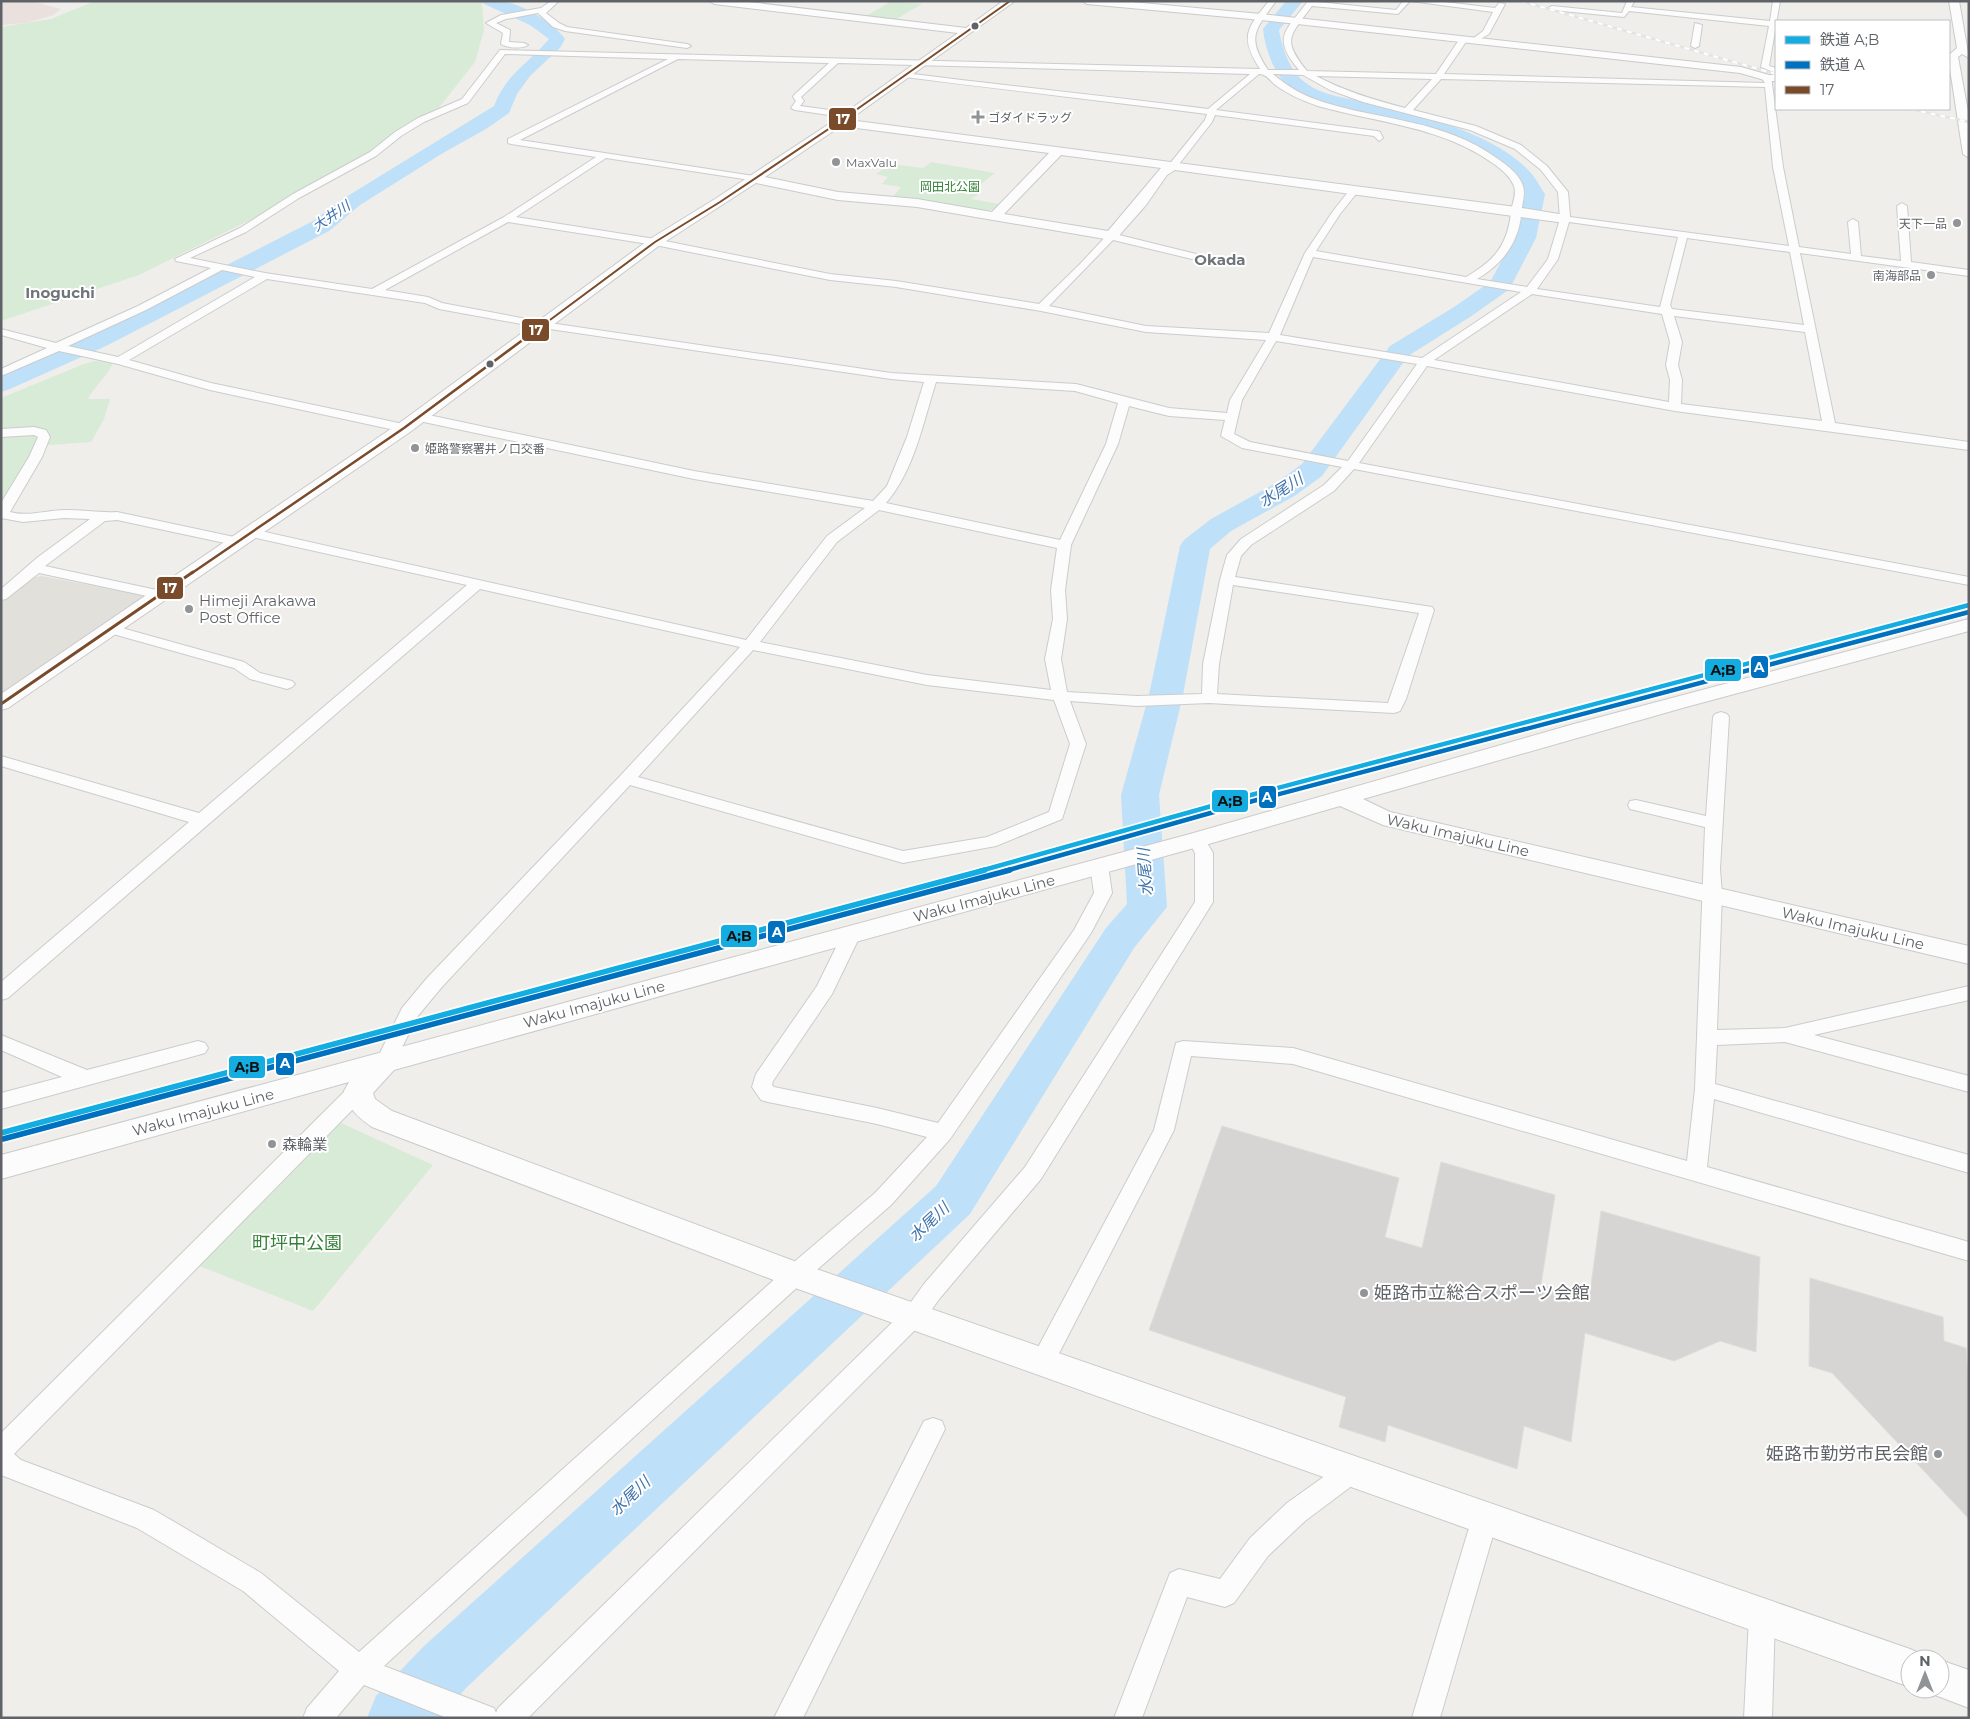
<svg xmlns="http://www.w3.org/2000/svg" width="1970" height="1719" font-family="Montserrat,'Noto Sans JP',sans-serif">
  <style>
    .education { fill: #e2e0da }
    .medical { fill: #eae0de }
    .green { fill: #d8ebd6 }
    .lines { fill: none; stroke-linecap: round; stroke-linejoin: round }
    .river { fill: #bfe0f9; fill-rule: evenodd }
    .building { fill: #d6d5d3; stroke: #deddd9 }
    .street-casing { stroke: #cbcccc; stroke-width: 2 }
    .secondary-casing { stroke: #cacacb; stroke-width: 2 }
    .street { fill: #fdfcfc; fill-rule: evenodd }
    .secondary { fill: #fdfcfc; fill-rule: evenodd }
    .rail-casing { stroke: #e4e4e4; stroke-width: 2.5 }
    .rail { stroke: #fff; stroke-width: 2; stroke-dasharray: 5; stroke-linecap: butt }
    .bus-1-far2-casing { stroke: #fff; stroke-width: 4 }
    .bus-1-far1-casing { stroke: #fff; stroke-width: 5 }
    .bus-1-casing { stroke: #fff; stroke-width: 6 }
    .bus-1-far2 { stroke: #7a4b2a; stroke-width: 2 }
    .bus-1-far1 { stroke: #7a4b2a; stroke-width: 2.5 }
    .bus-1 { stroke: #7a4b2a; stroke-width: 3 }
    .rail-1-far1-casing { stroke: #fff; stroke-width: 8 }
    .rail-1-casing { stroke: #fff; stroke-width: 9 }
    .rail-2-far1-casing { stroke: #fff; stroke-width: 8 }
    .rail-2-casing { stroke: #fff; stroke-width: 9 }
    .rail-1-far1 { stroke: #13ade1; stroke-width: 4.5 }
    .rail-1 { stroke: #13ade1; stroke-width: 5.5 }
    .rail-2-far1 { stroke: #0071be; stroke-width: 4.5 }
    .rail-2 { stroke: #0071be; stroke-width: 5.5 }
    .bus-dot { fill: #5f6368; stroke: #fff; stroke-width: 2 }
    .poi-dot { fill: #919496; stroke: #fff; stroke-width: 2 }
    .labels { text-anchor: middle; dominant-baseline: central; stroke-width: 4; stroke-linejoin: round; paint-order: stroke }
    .far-poi-label { font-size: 12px; fill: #5f6368; stroke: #fff; text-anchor: start }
    .far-park-label { font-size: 12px; fill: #348238; stroke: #fff }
    .far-water-label { font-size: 14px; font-style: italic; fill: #4174aa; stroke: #fff }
    .far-quarter-label { font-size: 15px; font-weight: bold; fill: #70757a; stroke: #fff }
    .poi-label { font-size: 15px; fill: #5f6368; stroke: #fff; text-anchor: start }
    .street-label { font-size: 15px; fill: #5f6368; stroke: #fff }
    .water-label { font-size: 16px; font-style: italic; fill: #4174aa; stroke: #fff }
    .near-park-label { font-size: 18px; fill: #348238; stroke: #fff }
    .near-poi-label { font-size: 18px; fill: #5f6368; stroke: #fff; text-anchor: start }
    .line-badge { stroke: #fff; stroke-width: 2 }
    .badge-label { font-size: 14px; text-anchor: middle; font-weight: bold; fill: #fff }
    .pale-badge-label { font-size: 14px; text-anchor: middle; font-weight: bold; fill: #111 }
  </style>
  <rect width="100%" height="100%" fill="#efeeea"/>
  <path class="education" d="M42,576L147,596L1,695V603L30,578Z"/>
  <path class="medical" d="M1,1H31L61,9L53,15L26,23L1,25Z"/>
  <path class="green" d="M95,1H480L482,2L484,30L475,62L434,114L355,168L139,275L1,321V27L51,19Z
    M892,1L922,4L893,21L864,17Z
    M931,162L995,173L972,191L980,193L971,199L999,204L994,209L980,212L892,198L901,187L882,184L888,177L876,174L891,164L923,168Z
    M95,361L113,362C110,374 94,386 88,399H110L104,419L91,442L37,446L1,504V398L84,364Z
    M341,1123L433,1165L313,1311L197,1265L332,1128Z"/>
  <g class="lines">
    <path class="river" d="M481,1C488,1 495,1 501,1C521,3 554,23 565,39L560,48L530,76L517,94L509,113L486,129L443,153L360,205L329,231L106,346L10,389L1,392V374L88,336L313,221L346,197L494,106C506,74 528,64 549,39L530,25L484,4Z
      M1286,1H1303L1279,30C1282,48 1290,72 1306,83C1323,96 1347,98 1367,102C1417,114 1495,133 1530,172C1536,178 1540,187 1545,194L1536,238L1511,286L1507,291L1470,317L1408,356L1322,476L1296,495L1231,531L1210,549L1183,695L1159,795L1167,907L1134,948L970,1214L466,1688L440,1718H367L376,1696L424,1646L936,1186L1106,928L1127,904L1121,795L1149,695L1180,546L1184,540L1211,519L1276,483L1302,464L1390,346L1454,307L1490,282L1514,238L1525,194C1522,190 1520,185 1516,181C1488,144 1401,121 1357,111C1336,106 1310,104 1292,90C1275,76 1265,50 1263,29Z"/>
  </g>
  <path class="building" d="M1222,1126L1399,1178L1385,1237L1422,1248L1441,1162L1555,1195L1541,1285L1589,1300L1601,1211L1760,1257L1756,1352L1720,1341L1674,1361L1585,1333L1571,1442L1524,1426L1517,1469L1388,1425L1385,1442L1339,1427L1346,1397L1149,1330Z
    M1810,1278L1943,1317L1944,1341L1966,1348L1969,1389V1519L1832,1373L1809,1366Z"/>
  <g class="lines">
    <defs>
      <path id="street" d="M551,1H559L546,13L559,23L567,27L687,44L691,46L687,48L565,31L553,27L538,13L506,19L496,23L510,30L509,42L524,43L528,45C522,49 507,48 501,44L503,33L486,23L501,15L541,8Z
        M1269,1H1276C1255,30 1246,37 1268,70H1299C1271,37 1286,31 1308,1L1396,10L1403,1H1410L1398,14L1312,6C1290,36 1281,39 1307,71L1436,74L1461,37H1464L1468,39L1444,74L1765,83L1761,77L1762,75L1771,76L1783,167L1799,247L1851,254L1848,222L1853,219L1858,222L1861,256L1901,261L1897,206L1902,203L1907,206L1911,262L1969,270V276L1800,253L1835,423L1969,442V450L1675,411L1427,366L1359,463L1969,577V585L1354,469L1334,491L1251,545L1241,556L1235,577L1432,607L1434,610L1406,699L1400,711L1394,713L1209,703L1137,706L1070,701L1086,744L1062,819L996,846L903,863L630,785L441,988L417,1017L393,1066L386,1069L379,1066L376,1061L402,1008L427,978L621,775L740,647L480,589L8,998L1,1000V982L189,822L1,766V756L199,813L467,585L247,536L245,533L247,530L252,529L746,640L827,536L865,508L694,479L419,421L413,417L415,414L419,413L694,471L873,501L887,486L907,437L924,382L891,379L543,328L439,309L425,303L267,279L129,360L211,383L408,425L410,428L404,432L210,390L118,364L59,351L1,376V369L47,348L1,335V329L56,343L138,306L211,268L176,261L175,259L240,228L293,194L370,152L395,132L418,118L462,99L500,50L1260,69C1239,37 1247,28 1269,1ZM505,54L668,59L508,139V143L511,144L596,157L504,217L372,289L265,273L190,258L246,232L299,198L376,156L401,136L424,122L468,103ZM678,59L829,63L794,95L793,97L796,101L791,108L795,110L849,118L853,115L852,113L800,106L804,101L801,97L838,63L1250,74L1208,109C1107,96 1006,86 905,73L901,75L905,77C1005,90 1106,101 1207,114L1205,120L1168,166L1173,169L1176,168L1212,122L1215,115L1374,136L1379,141L1383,138L1380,132L1377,131L1216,110L1259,74C1266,74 1270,80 1274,84C1287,94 1303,101 1318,106C1378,123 1441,126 1494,164C1502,170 1510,176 1514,186C1517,195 1512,203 1511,212C1508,245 1494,261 1466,277L1316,251L1340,214L1360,189L1358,187H1352L1333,211L1305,253L1269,333L1146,326L1049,306L1113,240L1192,259L1197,256L1196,254L1111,233L1108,234L1080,264L1039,304L896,281L830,274L655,239L516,217L606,158L757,181L759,179L754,176L520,140ZM1273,74L1303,75L1330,90L1363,102L1470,130L1515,149L1541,170L1558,192L1560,219L1548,259L1527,287L1477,279C1501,265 1518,244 1521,216C1521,206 1526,196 1523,186C1519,174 1508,166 1498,159C1443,119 1383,121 1323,102C1304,96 1288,87 1273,74ZM1316,76L1432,79L1405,108C1374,100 1344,91 1316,76ZM1441,79L1765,87L1773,167L1789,246L1570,217L1568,192L1547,166L1521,145L1476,126L1413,110ZM508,222L655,245L830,280L896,287L1041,311L1146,332L1266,340L1230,400L1227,413L1169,408L1076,384L891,373L543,322L442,303L428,297L385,290ZM1569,222L1678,237L1660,307L1537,289L1558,259ZM1687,238L1790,252L1804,325L1672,309L1670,305ZM1313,257L1521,292L1422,358L1280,335ZM222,270L255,277L118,357L68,346L146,310ZM1532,294L1662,314L1670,342L1666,365L1670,380L1669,402L1434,360ZM1674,316L1805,332L1822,421L1681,404L1682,380L1678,365L1682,342ZM1276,341L1417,364L1348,461L1250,442L1234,434L1242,400ZM936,382L1075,391L1118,403L1106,444L1060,540L886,503C914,471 923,423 936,382ZM1129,406L1169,416L1225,420L1221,436L1242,448L1342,467L1324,485L1241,539L1227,555L1220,580L1203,664L1202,694L1137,696L1067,692L1061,659L1067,619L1065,590L1071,545L1118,444ZM879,510L1057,548L1051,590L1053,619L1045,659L1051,690L927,675L760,642L837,542ZM1233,585L1419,613L1388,703L1217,694L1219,664ZM753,650L927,685L1054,700L1070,744L1049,812L987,837L903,851L638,777Z
        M1411,1H1436L1495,8L1499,3L1505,4L1489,34L1474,43L1470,41L1483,31L1493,12Z
        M1627,1L1634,2L1631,7L1770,21L1773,1H1780L1769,66L1776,68V73L1761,67L1769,26L1629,11L1624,17L1552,10L1548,8L1552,6L1622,13Z
        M1695,23L1702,25L1699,46L1695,48L1691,46Z
        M34,427L46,430L50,437L42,457L10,512C28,517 47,510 66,510C83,510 100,513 117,512L239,538L246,542L239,546L117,520L105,521L45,566L166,592L168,595L166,598L161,599L39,573L6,599L1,600V589L38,557L90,519L64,518L23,522L1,518V503L29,457L38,437L34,435L1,437V429Z
        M111,625L244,662L260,673L292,681L295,684L292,687L287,689L250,679L234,668L106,632L104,629L106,626Z
        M1721,712L1727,714L1729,717L1720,869L1722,894L1717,1030L1785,1028L1969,986V1000L1814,1035L1969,1076V1092L1785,1042L1717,1045L1715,1084L1969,1155V1173L1714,1099L1707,1167L1969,1242V1261L1293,1064L1191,1056L1174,1130L1051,1369L1043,1372L1035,1369L1031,1361L1035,1353L1154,1130L1176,1043L1183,1041L1293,1048L1687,1161L1695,1089L1705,827L1630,809L1628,805L1630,801L1636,800L1706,816L1713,717L1715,714Z
        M1197,834L1203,836L1213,853V902L1041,1179L940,1298L922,1323L528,1718H447L364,1685L336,1718H303L307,1708L339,1671L243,1591L137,1528L1,1475V1433L351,1085L358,1083L365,1085L368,1091L365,1097L14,1454L21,1460L154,1510L261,1573L359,1652L787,1268L875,1193L927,1137L877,1124L768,1102L761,1100L752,1087L756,1074L817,986L845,929L852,928L859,929L861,934L832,994L773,1081L772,1085L774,1087L877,1108L938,1123L1074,930L1094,893L1090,866L1093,862L1099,860L1105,862L1108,866L1112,893L1091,933L950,1139L891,1205L803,1282L384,1666L494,1708L496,1713L498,1708L906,1309L924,1284L1025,1167L1195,902V853L1188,840L1191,836Z
        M1,1035L87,1070L198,1041L205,1043L208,1048L205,1053L198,1055L1,1109V1093L62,1077L1,1050Z
        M933,1418L942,1421L945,1429L803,1718H774L924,1421Z
        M1352,1459L1361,1463L1364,1471L1361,1479L1305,1521L1268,1556L1234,1603L1225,1607L1187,1597L1142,1718H1114L1170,1573L1179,1569L1220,1579L1250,1538L1287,1503L1343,1463Z
        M1485,1506L1494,1509L1498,1518L1440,1718H1412L1472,1518L1476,1509Z
        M1762,1604L1771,1608L1775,1617L1772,1718H1744L1749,1617L1753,1608Z"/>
      <path id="secondary" d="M709,1H740L966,28L1003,1H1015L849,120L1516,207L1565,215L1572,219L1565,223L1175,170L1167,175L1146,205L1116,239L1111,240L917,207L838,200L756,183L660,245L410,432L8,708L1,710V694L398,424L650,239L715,199L835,120L958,33L714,4ZM841,126L1049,153L992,212L917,199L838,192L765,177ZM1061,155L1161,168L1108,231L1004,214Z
        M1082,1H1121L1261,14L1741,67L1769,75H1776V81H1768L1740,73L1261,20L1087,4Z
        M1949,1H1959L1969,58L1962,54L1958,57L1969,117V158L1963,154L1949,62V55L1957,48Z
        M1969,619V631L1686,707L1363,799L1390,812L1969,946V964L1383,825L1340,806L1205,845L394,1070L373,1093L375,1099L392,1111L802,1264L1910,1649L1923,1655L1925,1659H1910V1687L784,1284L372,1127C354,1114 352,1112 344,1091L349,1082L1,1179V1155L1190,834L1574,724Z
        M1940,1660L1969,1670V1708L1927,1692L1925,1689H1940Z"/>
    </defs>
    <use href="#street" class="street-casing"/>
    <use href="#secondary" class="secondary-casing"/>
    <use href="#street" class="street"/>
    <use href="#secondary" class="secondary"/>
    <defs>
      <path id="rail" d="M1521,1L1776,74
        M1911,109L1969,122"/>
    </defs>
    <use href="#rail" class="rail-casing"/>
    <use href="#rail" class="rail"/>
    <defs>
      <path id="bus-1-far2" d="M527,337L655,242L720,202L839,122L1010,1"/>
      <path id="bus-1-far1" d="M192,573L404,428L528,336"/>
      <path id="bus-1" d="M1,704L193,572"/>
    </defs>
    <use href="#bus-1-far2" class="bus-1-far2-casing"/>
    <use href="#bus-1-far1" class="bus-1-far1-casing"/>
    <use href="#bus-1" class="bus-1-casing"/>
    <use href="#bus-1-far2" class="bus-1-far2"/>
    <use href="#bus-1-far1" class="bus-1-far1"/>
    <use href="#bus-1" class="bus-1"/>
    <defs>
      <path id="rail-1-far1" d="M980,871L1251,795L1969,605"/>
      <path id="rail-1" d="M1,1133L985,870"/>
      <path id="rail-2-far1" d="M1005,871L1253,801L1969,612"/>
      <path id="rail-2" d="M3,1139L1010,870"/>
    </defs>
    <use href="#rail-1-far1" class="rail-1-far1-casing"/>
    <use href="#rail-1" class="rail-1-casing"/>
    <use href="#rail-2-far1" class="rail-2-far1-casing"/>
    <use href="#rail-2" class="rail-2-casing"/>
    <use href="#rail-1-far1" class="rail-1-far1"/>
    <use href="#rail-1" class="rail-1"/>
    <use href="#rail-2-far1" class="rail-2-far1"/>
    <use href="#rail-2" class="rail-2"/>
  </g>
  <g class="bus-dot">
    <circle cx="975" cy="26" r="4.5"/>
    <circle cx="490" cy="364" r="4.5"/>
  </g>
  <g class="poi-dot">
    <path d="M975.5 109.5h5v5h5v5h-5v5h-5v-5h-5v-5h5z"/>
    <circle cx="836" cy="162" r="5"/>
    <circle cx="1957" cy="223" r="5"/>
    <circle cx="1931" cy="275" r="5"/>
    <circle cx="415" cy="448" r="5"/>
    <circle cx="189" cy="609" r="5"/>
    <circle cx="272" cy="1144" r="5"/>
    <circle cx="1364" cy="1293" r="5"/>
    <circle cx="1938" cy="1454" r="5"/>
  </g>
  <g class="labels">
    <g class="far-poi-label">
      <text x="988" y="117">ゴダイドラッグ</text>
      <text x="846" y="162">MaxValu</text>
      <text x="1947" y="223" text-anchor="end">天下一品</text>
      <text x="1921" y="275" text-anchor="end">南海部品</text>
      <text x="425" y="448">姫路警察署井ノ口交番</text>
    </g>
    <g class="far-park-label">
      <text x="950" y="186">岡田北公園</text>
    </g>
    <g class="far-water-label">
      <text transform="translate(331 216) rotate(-34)">大井川</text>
    </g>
    <g class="far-quarter-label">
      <text x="1220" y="259">Okada</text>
      <text x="60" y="292">Inoguchi</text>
    </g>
    <g class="poi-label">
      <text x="199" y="600">Himeji Arakawa<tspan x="199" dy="17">Post Office</tspan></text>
      <text x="282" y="1144">森輪業</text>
    </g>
    <g class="street-label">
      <text transform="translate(1458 835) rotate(13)">Waku Imajuku Line</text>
      <text transform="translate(984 898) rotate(-15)">Waku Imajuku Line</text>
      <text transform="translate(1853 928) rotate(13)">Waku Imajuku Line</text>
      <text transform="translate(594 1004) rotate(-15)">Waku Imajuku Line</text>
      <text transform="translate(203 1112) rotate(-15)">Waku Imajuku Line</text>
    </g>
    <g class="water-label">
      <text transform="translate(1281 490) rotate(-32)">水尾川</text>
      <text transform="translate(1145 872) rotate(-94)">水尾川</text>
      <text transform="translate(929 1222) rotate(-43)">水尾川</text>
      <text transform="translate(630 1496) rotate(-43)">水尾川</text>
    </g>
    <g class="near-park-label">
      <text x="297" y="1243">町坪中公園</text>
    </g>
    <g class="near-poi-label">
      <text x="1374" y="1293">姫路市立総合スポーツ会館</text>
      <text x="1928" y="1454" text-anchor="end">姫路市勤労市民会館</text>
    </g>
  </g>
  <g class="line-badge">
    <rect x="828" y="107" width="29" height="24" rx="5" fill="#7a4b2a"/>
    <rect x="521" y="318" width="29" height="24" rx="5" fill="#7a4b2a"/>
    <rect x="156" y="576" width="28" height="24" rx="5" fill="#7a4b2a"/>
    <rect x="1750" y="655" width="19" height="24" rx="5" fill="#0071be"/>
    <rect x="1704" y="658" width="38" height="24" rx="5" fill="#13ade1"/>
    <rect x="1258" y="785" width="19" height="24" rx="5" fill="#0071be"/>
    <rect x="1211" y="789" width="38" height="24" rx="5" fill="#13ade1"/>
    <rect x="767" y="920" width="19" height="24" rx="5" fill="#0071be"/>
    <rect x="720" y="924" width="38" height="24" rx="5" fill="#13ade1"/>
    <rect x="275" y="1052" width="20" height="24" rx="5" fill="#0071be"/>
    <rect x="228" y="1055" width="38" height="24" rx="5" fill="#13ade1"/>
  </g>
  <g class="badge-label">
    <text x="843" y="124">17</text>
    <text x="536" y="335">17</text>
    <text x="170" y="593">17</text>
    <text x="1759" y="672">A</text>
    <text x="1267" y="802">A</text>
    <text x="777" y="937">A</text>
    <text x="285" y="1068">A</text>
  </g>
  <g class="pale-badge-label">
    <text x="1723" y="675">A;B</text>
    <text x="1230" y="806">A;B</text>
    <text x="739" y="941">A;B</text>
    <text x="247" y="1072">A;B</text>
  </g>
  <rect width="1970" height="1719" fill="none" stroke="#5f6368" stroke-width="5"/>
  <rect x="1775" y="20" width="175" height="90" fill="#ffffff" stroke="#bfc1c3"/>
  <rect x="1785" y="36" width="25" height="8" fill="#13ade1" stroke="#bfc1c3"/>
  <text x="1820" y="45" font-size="15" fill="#5f6368">鉄道 A;B</text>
  <rect x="1785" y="61" width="25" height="8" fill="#0071be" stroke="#bfc1c3"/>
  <text x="1820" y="70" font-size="15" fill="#5f6368">鉄道 A</text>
  <rect x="1785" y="86" width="25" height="8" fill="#7a4b2a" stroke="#bfc1c3"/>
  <text x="1820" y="95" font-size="15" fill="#5f6368">17</text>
  <g transform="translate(1925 1674)"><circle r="24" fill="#ffffff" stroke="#bfc1c3"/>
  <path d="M0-4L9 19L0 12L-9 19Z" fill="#919496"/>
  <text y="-8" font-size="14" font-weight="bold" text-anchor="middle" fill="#5f6368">N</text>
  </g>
</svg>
